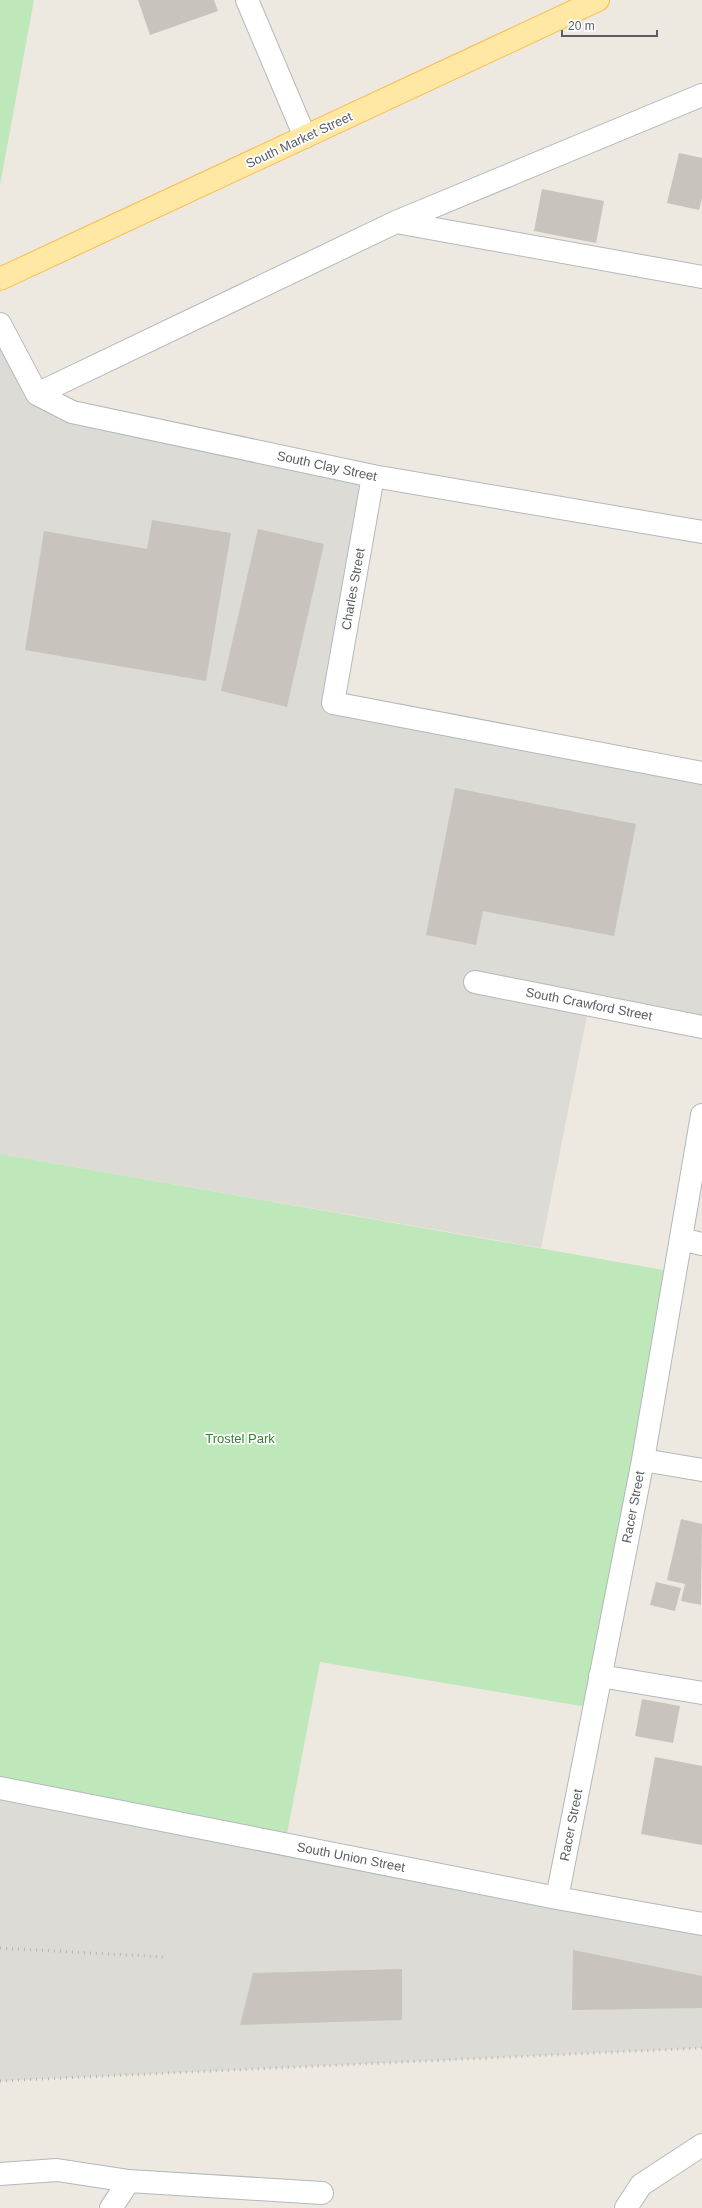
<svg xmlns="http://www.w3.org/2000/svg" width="702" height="2208" font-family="Arial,sans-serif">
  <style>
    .industrial { fill: #dddbd5 }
    .green { fill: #bee7ba }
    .building { fill: #c8c3bd }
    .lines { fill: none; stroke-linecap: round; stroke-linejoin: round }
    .minor-casing { stroke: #b3b8bc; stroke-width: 24 }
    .major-casing { stroke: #fbba4c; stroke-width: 24 }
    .minor { stroke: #fff; stroke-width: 22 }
    .major { stroke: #ffe8a3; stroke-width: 22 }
    .rail { stroke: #b2b3b3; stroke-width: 3; stroke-dasharray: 1 5; stroke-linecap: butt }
    .labels { text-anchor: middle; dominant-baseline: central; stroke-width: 3.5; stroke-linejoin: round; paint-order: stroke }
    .street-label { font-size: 13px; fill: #595e62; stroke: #fff }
    .park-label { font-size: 13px; fill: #31852e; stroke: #fff }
  </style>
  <rect width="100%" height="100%" fill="#ede9e0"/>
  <path class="industrial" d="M0,324L37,394L373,476L333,703L702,773V1027L589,1005L541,1248L0,1154Z
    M0,1788L702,1924V2048L0,2081Z"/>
  <path class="green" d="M0,0H34L0,185Z
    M0,1154L675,1272L593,1708L320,1662L285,1844L0,1788Z"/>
  <path class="building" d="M138,0H214L218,11L150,35Z
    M679,153L702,158V198L699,210L667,203Z
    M542,189L604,201L596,243L534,231Z
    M152,520L231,533L206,681L25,650L44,531L147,549Z
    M258,529L324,544L287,707L221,691Z
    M455,788L636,824L614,936L483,911L476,945L426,935Z
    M681,1519L702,1524L701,1605L681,1601L685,1584L667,1580Z
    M656,1582L681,1588L675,1611L650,1605Z
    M642,1699L680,1706L673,1743L635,1736Z
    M655,1757L702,1766V1845L641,1834Z
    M573,1950L702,1976V2008L572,2010Z
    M402,1969V2020L240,2025L253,1973Z"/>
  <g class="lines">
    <defs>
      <path id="minor" d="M247,0L305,137
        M396,222L702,277
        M0,324L37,394L72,412L373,476L702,532
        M37,394L396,222L702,95
        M373,476L333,703L702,773
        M475,982L702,1027
        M681,1239L702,1244
        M643,1460L702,1470
        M600,1676L702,1693
        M0,1788L557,1898L702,1924
        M557,1898L643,1460L702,1115
        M0,2174L57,2170L129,2181L322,2193
        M111,2208L129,2181
        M626,2208L641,2185L702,2145"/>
      <path id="major" d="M0,279L598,0"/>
    </defs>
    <use href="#minor" class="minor-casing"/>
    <use href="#major" class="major-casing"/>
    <use href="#minor" class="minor"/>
    <use href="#major" class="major"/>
    <path class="rail" d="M0,1948L165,1957
      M0,2081L702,2048"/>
  </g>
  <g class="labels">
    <g class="street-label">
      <text transform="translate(299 140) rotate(-25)">South Market Street</text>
      <text transform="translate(327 466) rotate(12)">South Clay Street</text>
      <text transform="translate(353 589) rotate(-80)">Charles Street</text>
      <text transform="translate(589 1004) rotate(11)">South Crawford Street</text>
      <text transform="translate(633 1507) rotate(-79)">Racer Street</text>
      <text transform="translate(571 1825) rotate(-79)">Racer Street</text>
      <text transform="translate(351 1857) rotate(11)">South Union Street</text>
    </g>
    <g class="park-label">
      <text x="240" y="1438">Trostel Park</text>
    </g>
  </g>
  <path d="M562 30v6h95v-6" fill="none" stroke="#595e62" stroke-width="2"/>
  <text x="568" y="30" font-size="12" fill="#595e62" stroke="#ffffff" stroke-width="3" paint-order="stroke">20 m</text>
</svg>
